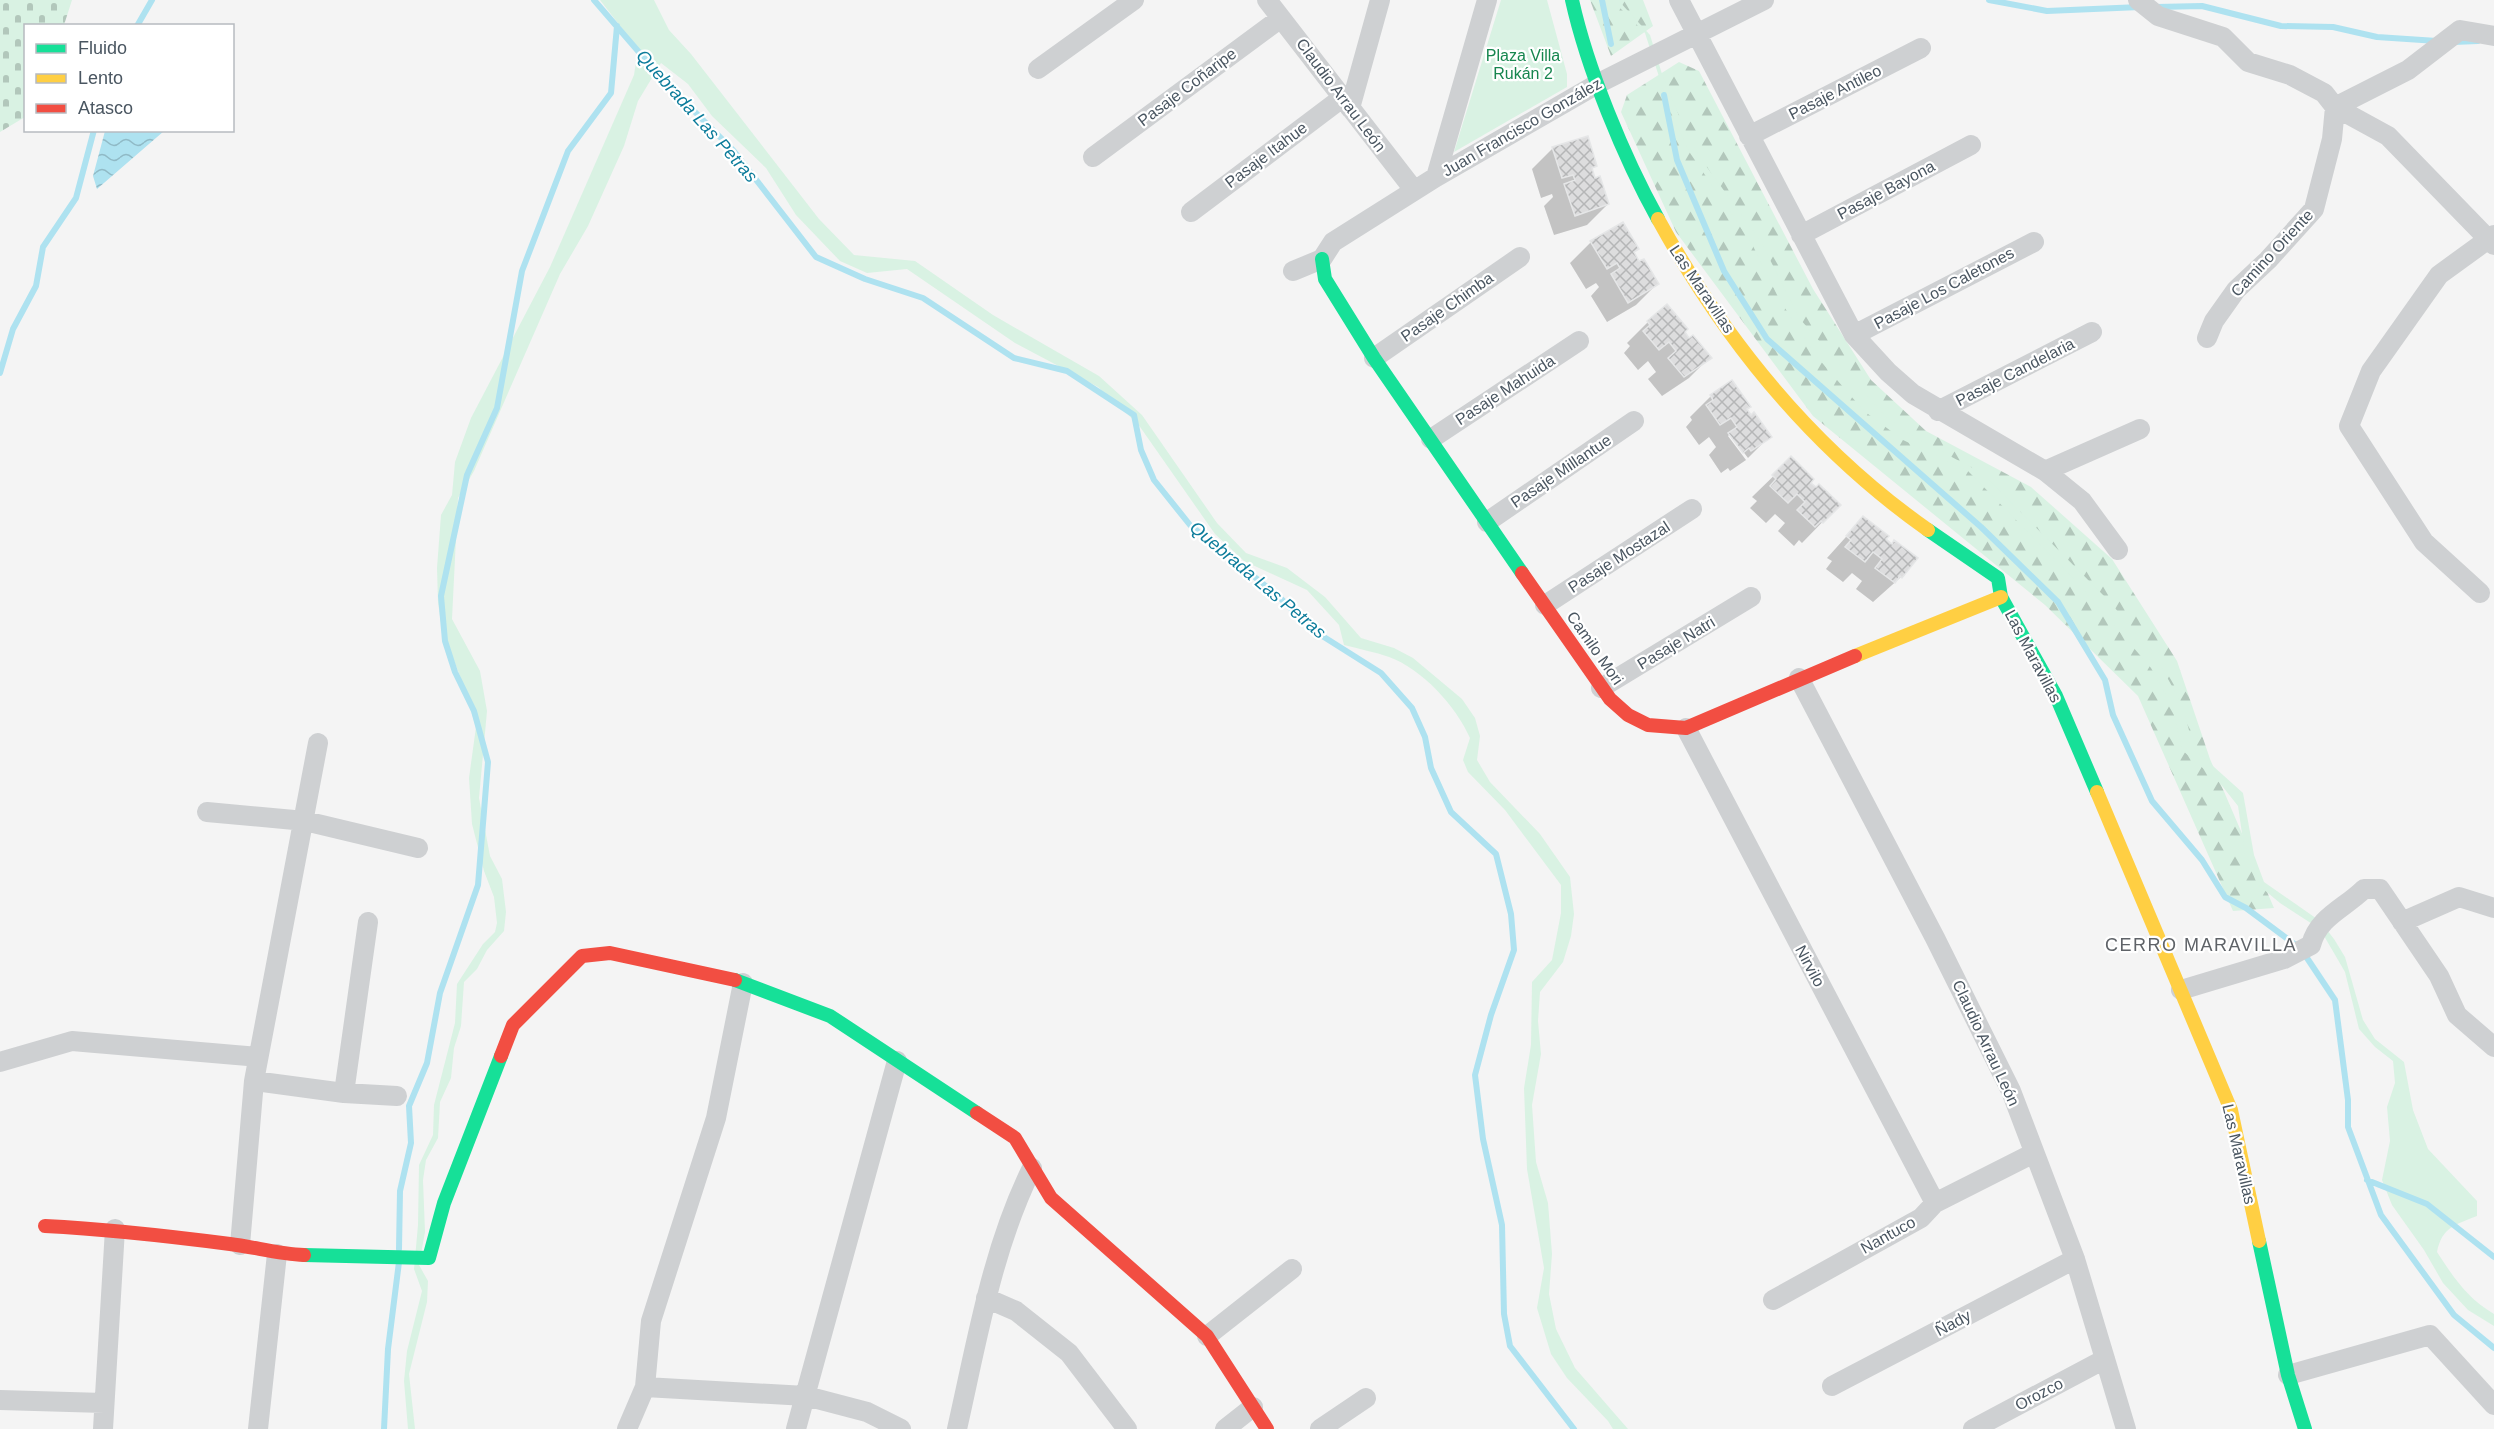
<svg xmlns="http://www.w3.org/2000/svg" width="2494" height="1429" font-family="Arial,sans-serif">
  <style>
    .forest { fill: url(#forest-firs) }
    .cemetery { fill: url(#cemetery-stones) }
    .green { fill: #d9f2e3 }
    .water { fill: url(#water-waves) }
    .shadow { fill: #0003 }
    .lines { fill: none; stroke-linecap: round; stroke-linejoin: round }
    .stream { stroke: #aee2f0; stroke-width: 6 }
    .building { fill: url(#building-cross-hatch); stroke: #e5e6e7; stroke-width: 1.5 }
    .street { stroke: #ced0d2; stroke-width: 20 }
    .fast { stroke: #16e098; stroke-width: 14 }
    .slow { stroke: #ffcf43; stroke-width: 14 }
    .jam { stroke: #f24e42; stroke-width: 14 }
    .labels { text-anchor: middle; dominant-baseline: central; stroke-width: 4.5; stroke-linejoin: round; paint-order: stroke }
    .park-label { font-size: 16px; fill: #17864f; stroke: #fff }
    .street-label { font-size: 16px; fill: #4a5661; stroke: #fff }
    .water-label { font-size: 18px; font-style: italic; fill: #0c7c9b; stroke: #fff }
    .neighbourhood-label { font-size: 18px; letter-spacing: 1.5px; fill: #5f6368; stroke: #fff }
  </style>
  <defs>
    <pattern id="forest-firs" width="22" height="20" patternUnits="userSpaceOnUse" patternTransform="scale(1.5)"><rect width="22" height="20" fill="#d9f2e3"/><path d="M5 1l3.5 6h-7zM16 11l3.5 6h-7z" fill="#b2c7bb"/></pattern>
    <pattern id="cemetery-stones" width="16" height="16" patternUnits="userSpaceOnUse" patternTransform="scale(1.5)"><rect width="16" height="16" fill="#d9f2e3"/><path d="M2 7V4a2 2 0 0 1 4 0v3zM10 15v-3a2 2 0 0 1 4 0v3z" fill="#b2c7bb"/></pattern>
    <pattern id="water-waves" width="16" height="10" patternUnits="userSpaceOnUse" patternTransform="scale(1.5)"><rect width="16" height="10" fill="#aee2f0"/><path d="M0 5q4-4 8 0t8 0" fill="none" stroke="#90bac6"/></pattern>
    <pattern id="building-cross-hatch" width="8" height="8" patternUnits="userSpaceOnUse" patternTransform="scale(1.5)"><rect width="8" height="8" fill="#ddddde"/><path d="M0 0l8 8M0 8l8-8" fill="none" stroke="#b5b6b7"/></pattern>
  </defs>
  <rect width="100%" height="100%" fill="#f4f4f4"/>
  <path class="forest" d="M1590,0H1643L1653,26L1611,56Z
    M1679,62L1699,71L1813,289L1871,380L1926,431L2031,487L2112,559L2177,661L2210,759L2274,908L2233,911L2138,696L2045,605L1813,416L1676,232L1621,112L1627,95Z"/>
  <path class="cemetery" d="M0,0H72L64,25L26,26L25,117L0,132Z"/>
  <path class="green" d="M600,0H654L669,30L691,54L819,219L854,255L915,261L993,315L1099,376L1142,415L1217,523L1246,553L1287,568L1325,597L1361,638L1394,648L1413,658L1462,699L1475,718L1480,736L1477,760L1490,782L1540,834L1570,877L1574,914L1571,936L1563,962L1540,992L1538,1021L1541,1054L1532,1105L1536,1162L1548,1203L1552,1254L1549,1294L1556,1329L1575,1368L1628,1429H1613L1608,1421L1567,1378L1551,1354L1537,1308L1544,1268L1527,1169L1524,1088L1531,1045L1532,982L1552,960L1561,913V885L1505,810L1468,772L1463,760L1470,738C1456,706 1422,669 1389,657C1375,652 1359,649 1344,645L1339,625L1307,590L1244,561L1215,534L1138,424L1098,387L1015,343L907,269L867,273L840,261L796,215L766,168L712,116L688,84L661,63L638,101L624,146L588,226L560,274L474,471L458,498L452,619L480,671L487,711L479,798L490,856L502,879L506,912L504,931L487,950L477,969L464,982L461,1026L454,1048L451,1078L440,1102L438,1138L426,1160L423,1180L425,1232L419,1265L428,1281L427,1302L409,1374L415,1429H408L404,1381L407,1351L422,1291L414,1269L418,1225L419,1165L433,1135L434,1105L455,1023L457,984L483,944L495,932L497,923L494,897L484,871L472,824L469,778L476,727L460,676L442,630L438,602L437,568L441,515L452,495L455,462L471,418L550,267L634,75L638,49Z
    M1501,0H1547L1567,74V87L1454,152Z
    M1612,0H1618L1650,35L1662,74L1684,128L1701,159L1760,240L1800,319L1885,416L1914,437L1982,473L2111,603L2159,663L2182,704L2194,749L2243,793L2254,855L2264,882L2320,921L2334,939L2345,957L2363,1020L2375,1039L2404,1062L2413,1110L2428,1149L2477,1201V1216C2455,1225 2442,1227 2437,1252C2454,1278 2467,1298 2494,1314V1326L2468,1310L2443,1283L2424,1250L2392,1205L2382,1180L2390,1141L2387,1107L2395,1083L2393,1061L2375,1047L2359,1029L2345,972L2320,929L2280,903L2257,884L2245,854L2238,806L2219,782L2182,750L2172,706L2151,668L2077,582L1968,471L1903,440L1864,411L1817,357L1779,299L1752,244L1690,153L1670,111L1645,33Z"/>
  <path class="water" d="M105,131V130L164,131L97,189L93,176Z"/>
  <path class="shadow" d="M1587,138L1596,165L1591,170L1608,204L1587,225L1554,235L1544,206L1553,197L1552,194L1541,198L1532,169L1552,149Z
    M1591,242L1637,249L1633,253L1657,284L1636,305L1607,322L1591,296L1599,287L1596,283L1586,289L1570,263Z
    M1648,322L1683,333L1709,358L1689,378L1662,396L1648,379L1656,372L1648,361L1638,370L1624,353L1630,346L1627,343Z
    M1711,396L1746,410L1770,436L1748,458L1730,434L1728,436L1746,460L1730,471L1728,468L1721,473L1709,455L1716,447L1709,437L1699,445L1686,427L1692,420L1690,417Z
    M1791,459L1809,483L1839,505L1802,543L1799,540L1794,546L1778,531L1785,523L1775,514L1766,523L1750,508L1757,501L1752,497Z
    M1863,518L1884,539L1916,559L1901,577L1873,602L1856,589L1862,581L1852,573L1843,582L1826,569L1832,561L1827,558Z"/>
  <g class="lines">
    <path class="stream" d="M594,0L663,80L733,150L816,257L865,279L923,298L1014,358L1067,371L1134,415L1141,450L1154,480L1190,525L1277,595L1316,632L1381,673L1412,708L1425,737L1431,768L1451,812L1496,854L1511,914L1514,950L1491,1015L1475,1075L1483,1139L1502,1225L1504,1314L1510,1346L1574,1429
      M1602,0L1611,44
      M1989,0L2047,11L2140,7
      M2156,7L2202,6L2281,26L2333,27L2377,37L2437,41
      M137,26L152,0
      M2453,42L2478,41
      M1664,95L1677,160L1724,271L1767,339L1981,527L2058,602L2105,680L2113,715L2152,801L2202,860L2225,897L2246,908L2301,949L2335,1000L2348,1100V1127L2381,1215L2454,1315L2494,1348
      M0,373L13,329L36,286L43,247L76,198L94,130
      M2367,1180L2427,1204L2494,1257
      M399,1249L400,1191L411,1143L409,1106L427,1063L440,993L478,885L488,762L474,711L455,672L445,641L441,596L467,475L497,408L522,271L568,151L611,93L617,26
      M384,1429L388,1349L399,1262"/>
  </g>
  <path class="building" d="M1588,136L1597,166L1592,168L1595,178L1600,176L1609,204L1575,216L1564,184L1575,180L1573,175L1562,178L1552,147Z
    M1623,222L1639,249L1634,252L1639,261L1644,259L1659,284L1628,303L1611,274L1620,268L1617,263L1607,269L1590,241Z
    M1667,304L1688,329L1685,332L1689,338L1693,335L1712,358L1684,377L1668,358L1676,351L1669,342L1659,350L1643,331L1650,325L1647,321Z
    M1732,380L1751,407L1747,409L1751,415L1754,412L1772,437L1751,451L1749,448L1743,453L1728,433L1737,427L1731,418L1720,425L1706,405L1713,400L1710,395Z
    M1791,456L1814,479L1811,483L1816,487L1819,484L1841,505L1823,523L1821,521L1815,527L1797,510L1805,502L1797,494L1788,503L1770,486L1776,479L1772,475Z
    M1863,516L1889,536L1886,539L1892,544L1894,540L1918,558L1902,578L1900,576L1895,583L1875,568L1882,559L1873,552L1865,562L1845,547L1851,540L1846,536Z"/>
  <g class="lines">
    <path class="street" d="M1267,0L1414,190
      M1679,0L1854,335L1888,372L1913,394L2045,471L2082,501L2118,550
      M2138,0L2158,16L2223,37L2248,62L2290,75L2324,93L2335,107L2332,139L2314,209L2268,260L2236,290L2214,321L2207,338
      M1038,69L1134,0
      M2335,107L2388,136L2494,245
      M2335,107L2408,70L2460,30L2494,36
      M1350,108L1380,0
      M1749,136L1921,48
      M1093,157L1281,18
      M1436,177L1487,0
      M1191,212L1342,98
      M1801,235L1971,145
      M1293,271L1322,259L1333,242L1436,177L1599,83L1764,0
      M1854,335L2034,242
      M1374,358L1520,257
      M1938,411L2092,332
      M1431,439L1579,341
      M2045,471L2140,429
      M1487,522L1634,421
      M2480,593L2424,542L2349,426L2371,371L2439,275L2494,235
      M1545,605L1692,509
      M1799,678L1935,938L2011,1091L2075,1259L2126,1429
      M1601,688L1751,597
      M1686,728L1935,1203
      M207,812L305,821L418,848
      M2402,922L2459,897L2494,908
      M743,983L716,1118L651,1321L645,1387L806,1396L867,1412L901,1429
      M2181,990L2284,959L2311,945C2318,917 2345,908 2364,889H2380L2439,976L2457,1015L2494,1047
      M0,1062L72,1041L258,1057
      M254,1081L344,1093L397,1096
      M344,1093L368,922
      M240,1245L254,1081L318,743
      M986,1298L1016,1311L1069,1353L1127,1429
      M1773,1300L1921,1218L1935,1203L2034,1153
      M1207,1336L1292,1269
      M2288,1375L2430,1335L2494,1405
      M1832,1386L2075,1259
      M0,1400L104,1403
      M103,1429L115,1229
      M258,1429L277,1254
      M627,1429L645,1387
      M796,1429L897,1061
      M957,1429C977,1341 992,1249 1032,1168
      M1225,1429L1253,1407
      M1320,1429L1366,1398
      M1973,1429L2105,1359"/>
    <path class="fast" d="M1572,0C1587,68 1624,158 1658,219
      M1322,259L1325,279L1374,358L1522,573
      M1928,530L1998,578L2001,597L2056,696L2097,792
      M735,980L830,1016L977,1113
      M2259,1241L2288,1375L2305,1429
      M304,1255L429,1258L444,1203L501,1056"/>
    <path class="slow" d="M1658,219C1725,341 1813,449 1928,530
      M1855,656L2001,597
      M2097,792L2231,1110L2259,1241"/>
    <path class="jam" d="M1522,573L1610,699L1628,715L1648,725L1686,728L1855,656
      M501,1056L513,1025L582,956L610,953L735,980
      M977,1113L1015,1138L1051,1198L1207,1336L1267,1429
      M45,1226C107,1229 168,1236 230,1244C255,1247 278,1254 304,1255"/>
  </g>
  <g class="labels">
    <g class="park-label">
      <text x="1523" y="55">Plaza Villa<tspan x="1523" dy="18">Rukán 2</tspan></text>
    </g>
    <g class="street-label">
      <text transform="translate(1187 87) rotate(-37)">Pasaje Coñaripe</text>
      <text transform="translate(1835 92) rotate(-27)">Pasaje Antileo</text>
      <text transform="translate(1341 95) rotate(53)">Claudio Arrau León</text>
      <text transform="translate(1522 127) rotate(-30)">Juan Francisco González</text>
      <text transform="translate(1266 155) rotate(-37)">Pasaje Itahue</text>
      <text transform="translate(1886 190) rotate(-28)">Pasaje Bayona</text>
      <text transform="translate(2272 253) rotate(-47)">Camino Oriente</text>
      <text transform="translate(1944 288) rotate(-28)">Pasaje Los Caletones</text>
      <text transform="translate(1702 289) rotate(56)">Las Maravillas</text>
      <text transform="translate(1447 307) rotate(-35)">Pasaje Chimba</text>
      <text transform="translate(2015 372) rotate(-27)">Pasaje Candelaria</text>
      <text transform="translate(1505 390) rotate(-33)">Pasaje Mahuida</text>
      <text transform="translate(1561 471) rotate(-34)">Pasaje Millantue</text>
      <text transform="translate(1619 557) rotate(-33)">Pasaje Mostazal</text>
      <text transform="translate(1676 643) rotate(-31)">Pasaje Natri</text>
      <text transform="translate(1595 648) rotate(55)">Camilo Mori</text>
      <text transform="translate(2033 656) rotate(62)">Las Maravillas</text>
      <text transform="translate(1810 966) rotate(62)">Nirvilo</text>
      <text transform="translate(1986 1043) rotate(65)">Claudio Arrau León</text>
      <text transform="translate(2239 1154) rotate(77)">Las Maravillas</text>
      <text transform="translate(1888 1235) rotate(-29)">Nantuco</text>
      <text transform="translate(1953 1323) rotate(-28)">Ñady</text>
      <text transform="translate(2039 1394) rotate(-28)">Orozco</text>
    </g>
    <g class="water-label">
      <text transform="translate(697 116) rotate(48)">Quebrada Las Petras</text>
      <text transform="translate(1258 580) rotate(40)">Quebrada Las Petras</text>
    </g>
    <g class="neighbourhood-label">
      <text x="2201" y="945">CERRO MARAVILLA</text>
    </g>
  </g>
  <rect x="24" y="24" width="210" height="108" fill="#ffffff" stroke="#b7bbc0" stroke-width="1.5"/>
  <rect x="36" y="44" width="30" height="9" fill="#16e098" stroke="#b7bbc0" stroke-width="1.5"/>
  <text x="78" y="54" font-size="18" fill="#4a5661">Fluido</text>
  <rect x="36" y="74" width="30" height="9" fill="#ffcf43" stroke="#b7bbc0" stroke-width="1.5"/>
  <text x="78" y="84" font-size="18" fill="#4a5661">Lento</text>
  <rect x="36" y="104" width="30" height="9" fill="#f24e42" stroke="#b7bbc0" stroke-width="1.5"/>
  <text x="78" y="114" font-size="18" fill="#4a5661">Atasco</text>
</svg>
